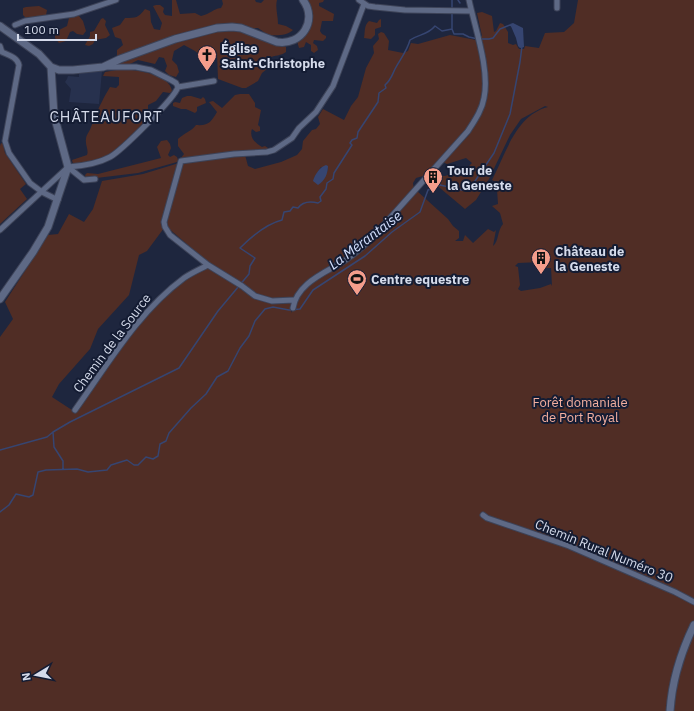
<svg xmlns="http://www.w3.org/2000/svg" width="694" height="711" font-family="'IBM Plex Sans',sans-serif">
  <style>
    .built { fill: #27314e }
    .green { fill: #502d25; fill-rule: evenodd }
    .water { fill: #364571 }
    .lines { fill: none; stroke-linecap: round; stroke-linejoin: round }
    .stream { stroke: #364571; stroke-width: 1.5 }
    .street-casing { stroke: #3d4358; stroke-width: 7 }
    .secondary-casing { stroke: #3d4358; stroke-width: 9 }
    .street { stroke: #5e6985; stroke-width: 5 }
    .secondary { stroke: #5e6985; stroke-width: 7 }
    .labels { text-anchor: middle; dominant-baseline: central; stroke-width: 4; stroke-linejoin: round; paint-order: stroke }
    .poi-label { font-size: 13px; font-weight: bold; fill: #d5dbeb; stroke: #141c33; text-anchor: start }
    .street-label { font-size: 13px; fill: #d5dbeb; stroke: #141c33 }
    .park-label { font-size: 13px; fill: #f4af9f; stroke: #141c33 }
    .water-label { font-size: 14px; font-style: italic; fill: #d5e1ff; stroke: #141c33 }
    .quarter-label { font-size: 15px; letter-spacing: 1px; fill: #d5dbeb; stroke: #141c33 }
  </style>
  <rect width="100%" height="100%" fill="#1e263e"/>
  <path class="built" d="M102,71L99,104L69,102L71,89L65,82L67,79L68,76L79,77V72Z"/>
  <path class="green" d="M172,0H176L180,14L195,13L201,16C211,14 212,9 221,8L223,4L222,0H255L256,2L261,3L264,0H277C275,7 278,16 278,24L286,26L293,30C288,35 277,36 270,35C266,34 261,30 258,28L177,34L173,38L134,51L128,52L117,57V50L123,45L121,39L115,37L112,28L120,25L125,18C136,18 138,18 145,9L150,11L151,22L154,29L160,30L162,23L153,6L156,5H160L164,8L163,12L165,15L172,16Z
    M304,0H324L323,2L319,3V6L334,14L333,21H322L320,31L322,34L326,36V38L323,41L314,40L313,43L317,46L318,50L314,53L311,51V45L306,42L304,47L299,48L297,41L309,25Z
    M578,0H694V711H0V337L13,319L5,302L48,235L58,234L69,214L84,222L93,209L102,181L143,174L179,163L164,228L147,251L139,255L129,295L98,329L90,349L59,384L52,397L75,412L129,338L158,302L189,277L206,266L237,285L254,297L292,301L291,313L301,293L315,279L360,252L417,191L448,219L453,226L459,231V238L455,241H463L465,235L473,243L488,229L494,232L496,230L493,246C499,241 497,231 503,224L500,213L492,206L498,204L497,189L502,186L492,180C506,153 516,115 548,107L545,106L521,119L510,135L489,179L476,200L465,209L428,178L434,172L439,176H445L467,168L472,163L466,158L447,164L443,162L469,135L480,116L485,101L480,37L482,36L477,13L482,12L492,16L494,32L496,31L500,23L503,24L508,32V43L513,45L516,44L519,49H524L525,46L539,48L545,33L564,32L574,23ZM541,262V268H551L552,286L551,284L540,288L521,291L518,289L520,285L518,267L515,266L518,263Z
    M39,6L47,10L46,15L27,19L23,15V8L26,7Z
    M73,16H79L83,21L86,31L83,35L77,34L73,31L70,32L66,41L59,43L55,38V34L59,30L67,26L69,18Z
    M103,18L106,21L105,25L110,35L106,38L95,40L93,44L89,46L85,45L90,36V32L94,31L101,19Z
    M381,19V27L375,29V35L371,39L364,38C365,32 364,25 369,21L377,23L379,20Z
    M228,30H240L286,47V52C281,56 275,55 269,58L267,69L262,73L258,81L246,88H242L218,79L217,53L211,51L205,53L202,57L195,51L184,45L174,51L172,60L177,65L179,72L176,77L169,75L165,71L167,66L164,58L159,57L155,64L138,60L130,64L119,65L118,63C154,49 190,36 228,30Z
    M381,32L384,33L389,41L388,50L403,53L408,51L411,43L418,44L450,35L476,40C479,52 485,66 484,79C484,121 451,148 425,177L423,176L416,178L413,183L414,190L372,237L353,254L309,280L293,298L272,299L255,294L209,263L167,227L166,223L181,163L245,155L248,166L255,169L281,162L297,155L302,149L303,141L312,130L316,129L320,124L318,117L323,109L344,120L351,106L358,97L366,68L374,53L373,46L379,39L378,34ZM321,167L328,168L327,172L314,178Z
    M122,69C136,70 170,74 172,91L170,93L163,92L156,101L148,105V111L152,114L115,152L106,157L87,163L73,164L72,160L87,155C89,150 85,145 86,139C86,135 90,131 91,127C96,113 102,100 110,87L116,88L119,85V77L103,76L105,72Z
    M240,94H249L255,103V107L261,110L258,125L260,127V131L256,132L252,129C249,137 255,143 262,147L265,146L268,148L266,151L189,158H181L184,154L178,146V139C184,133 192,131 196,125C209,126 211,122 217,112L209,102L213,101L222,108L235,95Z
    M187,96H191L201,99L203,97L205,99L206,103L197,107V111L195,113L186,109H181L173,106V103L175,102L180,103L182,98Z
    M167,140L170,144L171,148L168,155L170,157L174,155L177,157L178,160L177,162L138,173L88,179L86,178L85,175L87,173L98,174L161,158L157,147L161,141Z
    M1,143L3,144L5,153L26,184L20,189L27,199L0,224V146Z"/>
  <path class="water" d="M513,23L523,28L524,47L520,48L518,46L516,38L510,24Z
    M326,165L328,166C328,173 325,181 318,185L313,181C315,174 320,167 326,165Z"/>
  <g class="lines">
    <path class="stream" d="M452,0V29L454,34H463L469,37L478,39H489L493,38L500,29L510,25L512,26
      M458,0L460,3
      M53,432L54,447L63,461V469
      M0,450L47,437L53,432L70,422L179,368L218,311L249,274L250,266L255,258L240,248C252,236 266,224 282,220L284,212L290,211L293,207L298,208C303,201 310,201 318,203L321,201L320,197L326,189L327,183L333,179L334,173L352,145L350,143L352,140L357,138L358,132L378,102L379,93L386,88L385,85C391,80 392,75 395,69C401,58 407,51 410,40C419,34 428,35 435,26L442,31L452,29
      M0,512L9,505L16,494L29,497L33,495L38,472L46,470L77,469L88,472L107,470L111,465L127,460L134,465H138L146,457L153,459L158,456L160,444L166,441L169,433L191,408L206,394L217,377L228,371L240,348L249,336L255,321L265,309L273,307L289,310L300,309L313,290L365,256L392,232L420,212L428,190L440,185L462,190L471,187L494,153L510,114L520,62L522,46"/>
    <defs>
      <path id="street" d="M359,0L368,6L375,7L405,10L471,11
        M557,8V0
        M15,25L25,21L74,14L116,0
        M0,46L2,52C8,55 17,57 19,65L5,141L9,153L30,183L42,192L58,200
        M103,67H136L151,70L171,80L176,83L178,87
        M178,87L214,81
        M68,167C83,166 97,164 110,157C121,151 175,98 178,87
        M68,167L84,180L95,179
        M0,230L66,169
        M294,300L272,301L255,296L242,286L208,265L170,235L165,227L164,222L181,161L234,154L267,152L274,150L292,138L299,128L316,112L333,86L364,4
        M293,308C297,283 325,273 344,261C355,254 364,246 373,237L468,131C475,120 482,110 484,98C490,70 475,28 469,0
        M75,410C108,364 138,312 184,278C191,273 200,269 208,265
        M483,515L487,518L569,546L675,592L694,602"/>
      <path id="secondary" d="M0,26L39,54L51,67L59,70H73L103,67L120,59L175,39L217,28L232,27L241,28L277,42C302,46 318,20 303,0
        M0,299L33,252L48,227L68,167L54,115L51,67
        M670,711C672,681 681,652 694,625"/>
    </defs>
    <use href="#street" class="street-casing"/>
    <use href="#secondary" class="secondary-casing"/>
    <use href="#street" class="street"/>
    <use href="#secondary" class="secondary"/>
  </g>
  <defs>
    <symbol id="church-pin" viewBox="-11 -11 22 30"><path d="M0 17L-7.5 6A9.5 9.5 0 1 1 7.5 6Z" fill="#f49d8b" stroke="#141c33"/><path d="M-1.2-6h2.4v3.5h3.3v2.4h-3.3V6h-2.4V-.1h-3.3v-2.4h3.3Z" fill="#111"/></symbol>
    <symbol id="building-pin" viewBox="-11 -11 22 30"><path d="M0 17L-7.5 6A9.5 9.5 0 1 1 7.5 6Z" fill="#f49d8b" stroke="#141c33"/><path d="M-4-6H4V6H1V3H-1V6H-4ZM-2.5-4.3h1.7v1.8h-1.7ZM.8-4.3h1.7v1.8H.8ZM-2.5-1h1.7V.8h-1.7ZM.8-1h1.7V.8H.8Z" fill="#111"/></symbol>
    <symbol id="stadium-pin" viewBox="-11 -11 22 30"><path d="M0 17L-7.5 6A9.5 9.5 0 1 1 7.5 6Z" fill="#f49d8b" stroke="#141c33"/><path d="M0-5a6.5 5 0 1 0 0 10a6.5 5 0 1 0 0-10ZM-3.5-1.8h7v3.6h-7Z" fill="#111"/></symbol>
  </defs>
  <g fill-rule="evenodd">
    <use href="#church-pin" x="196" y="44" width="22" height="30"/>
    <use href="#building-pin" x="422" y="166" width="22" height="30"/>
    <use href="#building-pin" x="530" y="247" width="22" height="30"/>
    <use href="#stadium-pin" x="346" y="268" width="22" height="30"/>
  </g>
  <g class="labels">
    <g class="poi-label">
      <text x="221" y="48">Église<tspan x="221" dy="15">Saint-Christophe</tspan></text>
      <text x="447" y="170">Tour de<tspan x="447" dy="15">la Geneste</tspan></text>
      <text x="555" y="251">Château de<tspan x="555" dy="15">la Geneste</tspan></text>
      <text x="371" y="279">Centre equestre</text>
    </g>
    <g class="street-label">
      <text transform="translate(112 343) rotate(-53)">Chemin de la Source</text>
      <text transform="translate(604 551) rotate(22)">Chemin Rural Numéro 30</text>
    </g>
    <g class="park-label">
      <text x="580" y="402">Forêt domaniale<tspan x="580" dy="15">de Port Royal</tspan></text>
    </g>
    <g class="water-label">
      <text transform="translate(365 240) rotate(-37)">La Mérantaise</text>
    </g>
    <g class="quarter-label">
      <text x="106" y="116">CHÂTEAUFORT</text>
    </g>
  </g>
  <g transform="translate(36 675) rotate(260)" stroke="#141c33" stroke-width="3" paint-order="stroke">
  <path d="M0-3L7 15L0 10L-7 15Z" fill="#d5dbeb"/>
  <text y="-6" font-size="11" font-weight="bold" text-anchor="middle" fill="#d5dbeb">N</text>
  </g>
  <path d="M18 34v6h78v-6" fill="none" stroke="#d5dbeb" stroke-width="2"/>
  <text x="24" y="34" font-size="12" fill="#d5dbeb" stroke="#141c33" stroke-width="3" paint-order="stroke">100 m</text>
</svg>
